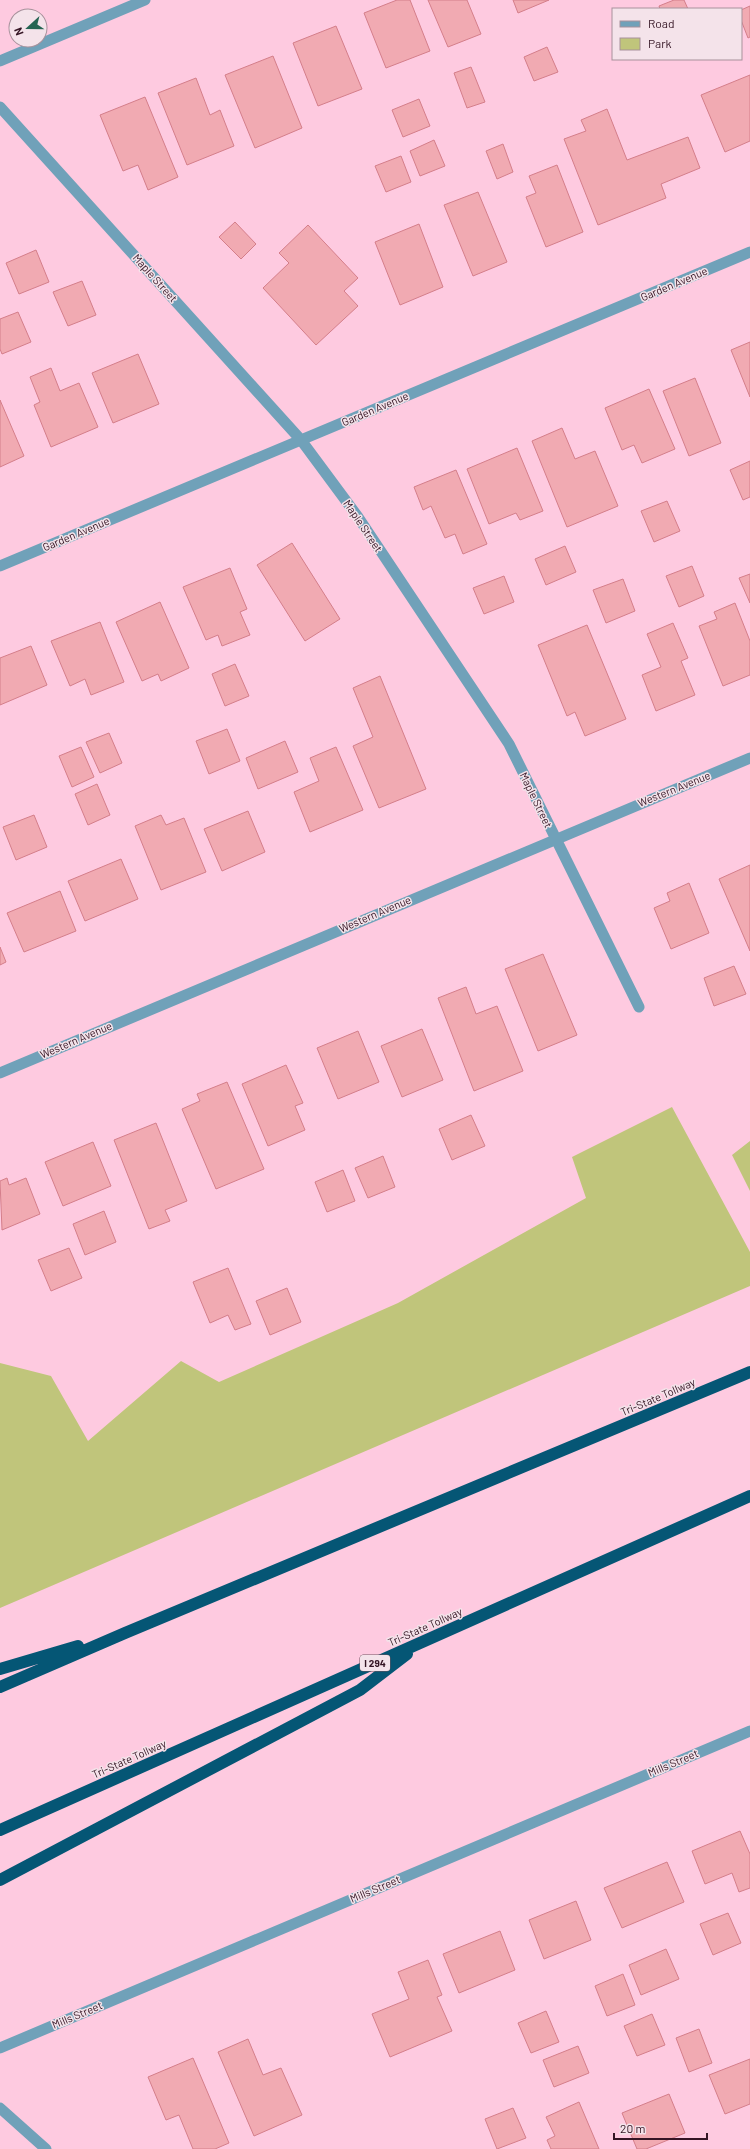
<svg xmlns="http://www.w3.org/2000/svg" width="750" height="2149" viewBox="0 0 750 2149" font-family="Barlow,sans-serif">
	<rect width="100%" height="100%" fill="#fecae0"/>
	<path fill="#c0c57b" d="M672,1107L750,1252V1286L0,1608V1363L51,1376L88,1441L181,1361L219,1382L398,1303L586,1198L572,1157Z
		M750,1141V1191L732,1155Z"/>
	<path fill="#f1aab2" stroke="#d47e8a" d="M397,0H410L430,51L386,68L364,13Z
		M428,0H467L481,34L448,47Z
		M513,0H549L518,13Z
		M674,0H684L688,9H660L659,6Z
		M750,6V37L748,38L741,20V10Z
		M336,26L362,89L318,106L293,43Z
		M547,47L558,72L534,81L524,57Z
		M273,56L302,128L255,148L225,75Z
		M471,67L485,102L467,108L454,73Z
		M750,75V141L725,152L701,95Z
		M196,78L210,115L220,110L234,146L187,165L158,93Z
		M145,97L178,177L148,190L138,165L123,171L100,115Z
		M419,99L430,126L403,137L392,110Z
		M607,109L627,160L688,137L700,168L661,184L666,198L598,225L564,139L586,131L581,120Z
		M434,140L445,166L420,176L410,151Z
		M503,144L513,172L497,179L486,151Z
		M401,156L411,182L386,192L375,166Z
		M557,165L583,232L546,247L526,197L536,193L529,176Z
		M478,192L507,262L473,276L444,205Z
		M235,222L256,244L241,259L219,237Z
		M419,224L443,287L400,305L375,242Z
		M308,225L358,278L344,291L358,306L316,345L263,288L289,263L279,253Z
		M36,250L49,282L19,294L6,263Z
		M82,281L96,315L68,326L53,292Z
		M18,312L31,342L2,354L0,349V319Z
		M750,342V397L731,350Z
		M138,354L159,404L113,423L92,373Z
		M51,368L60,391L79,383L98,427L51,447L34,405L40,402L30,377Z
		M695,378L721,443L689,456L663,391Z
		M649,389L675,449L642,463L634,445L622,450L605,408Z
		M0,400L24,456L0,467Z
		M562,428L575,459L595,451L618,506L567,527L532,441Z
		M517,448L543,511L520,520L516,513L489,524L467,469Z
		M750,461V497L743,500L730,470Z
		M456,470L487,544L463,554L455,534L445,538L431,506L423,510L414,487Z
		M667,501L680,531L654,542L641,511Z
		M292,543L340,619L305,641L257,565Z
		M565,546L576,572L546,585L535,559Z
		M692,566L704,596L679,607L666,576Z
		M230,568L247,609L240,612L250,635L222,646L218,635L206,640L183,587Z
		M750,574V603L739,578Z
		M504,576L514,602L484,614L473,588Z
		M623,579L635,611L606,623L593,590Z
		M160,602L189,668L161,681L158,674L142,681L116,622Z
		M735,603L750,641V675L723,686L699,626L717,619L714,612Z
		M100,622L124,682L91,695L85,679L70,686L51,641Z
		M673,623L688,658L681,661L695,695L656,711L642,675L661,667L647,634Z
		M587,625L626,719L585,736L575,712L567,716L538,645Z
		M31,646L47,685L0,705V658Z
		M235,664L249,696L225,706L212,674Z
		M380,676L426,789L379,808L353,746L373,737L353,688Z
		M227,729L240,761L209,774L196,741Z
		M109,733L122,763L100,773L86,742Z
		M285,741L298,772L258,789L246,758Z
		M81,747L94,777L72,787L59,756Z
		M336,747L363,810L310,832L294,792L319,781L310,758Z
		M97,784L110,815L88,825L75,794Z
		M248,811L265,852L222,871L204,829Z
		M34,815L47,847L16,860L3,827Z
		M161,815L166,825L184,818L206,872L161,890L135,826Z
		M121,859L138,899L85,921L68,881Z
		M750,865V951L719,879Z
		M689,883L709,933L671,949L654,908L670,901L667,893Z
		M60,891L76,931L24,952L7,913Z
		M0,947L6,962L0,965Z
		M543,954L577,1035L538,1051L505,969Z
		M734,966L746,994L714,1006L704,978Z
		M466,987L476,1014L497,1006L523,1071L474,1091L438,998Z
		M422,1029L443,1080L402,1097L381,1046Z
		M358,1031L379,1082L338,1099L317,1048Z
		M286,1065L303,1103L295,1106L305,1130L268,1146L242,1084Z
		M227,1082L264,1169L216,1189L182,1109L200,1101L197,1094Z
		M471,1115L485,1146L452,1160L439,1129Z
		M156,1123L187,1201L165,1210L170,1221L149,1229L114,1140Z
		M93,1142L111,1186L63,1206L45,1162Z
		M383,1156L395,1187L368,1198L355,1168Z
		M343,1170L355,1201L327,1212L315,1182Z
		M7,1178L9,1185L26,1178L40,1214L2,1230L0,1181Z
		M104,1211L116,1242L85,1255L73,1224Z
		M69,1248L82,1278L51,1291L38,1260Z
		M228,1268L251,1324L235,1330L228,1315L210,1323L193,1282Z
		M287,1288L301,1322L270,1335L256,1301Z
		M740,1831L750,1854V1888L739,1892L732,1873L705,1884L692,1851Z
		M667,1862L684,1902L622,1928L604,1888Z
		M576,1901L591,1940L544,1959L529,1920Z
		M728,1913L741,1943L713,1955L700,1924Z
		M500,1931L515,1970L459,1993L443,1954Z
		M666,1949L679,1979L641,1995L629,1965Z
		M428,1960L442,1995L437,1997L452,2031L390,2057L372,2014L409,1999L398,1972Z
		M623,1974L635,2005L607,2016L595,1986Z
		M546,2011L559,2042L531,2053L518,2023Z
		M652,2014L665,2045L637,2056L624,2026Z
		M699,2029L712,2063L689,2072L676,2038Z
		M248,2039L263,2075L281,2068L302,2115L254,2136L218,2052Z
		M578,2046L589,2073L554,2087L543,2060Z
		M193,2058L229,2143L215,2149H193L179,2115L166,2120L148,2077Z
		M750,2059V2104L725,2114L709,2075Z
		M669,2094L685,2133L646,2149H637L622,2113Z
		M579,2102L599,2149H551L547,2140L555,2136L546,2117Z
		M513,2108L526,2138L497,2149L485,2119Z"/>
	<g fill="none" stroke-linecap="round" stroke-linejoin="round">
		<path stroke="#70a1b9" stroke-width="11" d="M0,61L145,0
			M0,107L301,440L358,517L509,744L639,1007
			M0,566L750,252
			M0,1073L750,758
			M0,2048L750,1731
			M0,2108L46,2149"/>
		<path stroke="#055675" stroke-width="12" d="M0,1669L78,1646
			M0,1687L125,1633L750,1372
			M0,1830L750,1496
			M0,1880L360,1690L407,1654"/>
	</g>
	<g text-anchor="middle" stroke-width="3" stroke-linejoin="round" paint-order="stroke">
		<rect fill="#f4e3ea" stroke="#6e535f" stroke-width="1" x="360" y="1655" width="30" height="16" rx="3"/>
		<g font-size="10" font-weight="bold" fill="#341524">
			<text x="375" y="1667">I 294</text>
		</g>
		<g font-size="11" fill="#341524" stroke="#f4e3ea">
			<text transform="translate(155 278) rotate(48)" y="4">Maple Street</text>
			<text transform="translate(674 284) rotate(-23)" y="4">Garden Avenue</text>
			<text transform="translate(375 409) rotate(-23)" y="4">Garden Avenue</text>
			<text transform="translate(363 526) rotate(56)" y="4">Maple Street</text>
			<text transform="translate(76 534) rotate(-23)" y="4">Garden Avenue</text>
			<text transform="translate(674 789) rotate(-22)" y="4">Western Avenue</text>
			<text transform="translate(536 800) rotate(64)" y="4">Maple Street</text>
			<text transform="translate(375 914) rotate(-23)" y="4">Western Avenue</text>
			<text transform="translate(76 1040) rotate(-23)" y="4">Western Avenue</text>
			<text transform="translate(658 1397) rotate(-23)" y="4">Tri-State Tollway</text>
			<text transform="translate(425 1627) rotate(-24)" y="4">Tri-State Tollway</text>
			<text transform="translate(129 1759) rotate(-24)" y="4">Tri-State Tollway</text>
			<text transform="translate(673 1763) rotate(-23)" y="4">Mills Street</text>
			<text transform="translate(375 1889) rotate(-23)" y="4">Mills Street</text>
			<text transform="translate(77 2015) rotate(-23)" y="4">Mills Street</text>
		</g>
	</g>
	<rect x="612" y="8" width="130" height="52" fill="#f4e3ea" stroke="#a7919b"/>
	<rect x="620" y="21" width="20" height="6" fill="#70a1b9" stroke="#a7919b"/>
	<text x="648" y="28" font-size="12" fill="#341524">Road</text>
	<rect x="620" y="38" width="20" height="12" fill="#c0c57b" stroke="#a7919b"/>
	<text x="648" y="48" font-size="12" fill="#341524">Park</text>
	<g transform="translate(28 28) rotate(249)"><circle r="19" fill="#f4e3ea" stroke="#a7919b"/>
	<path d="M0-3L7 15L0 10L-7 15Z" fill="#256553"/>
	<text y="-6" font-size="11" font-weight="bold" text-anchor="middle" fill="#341524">N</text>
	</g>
	<path d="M614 2133v6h93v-6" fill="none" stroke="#341524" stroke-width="2"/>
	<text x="620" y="2133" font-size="12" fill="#341524" stroke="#f4e3ea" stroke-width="3" paint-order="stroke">20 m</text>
</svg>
